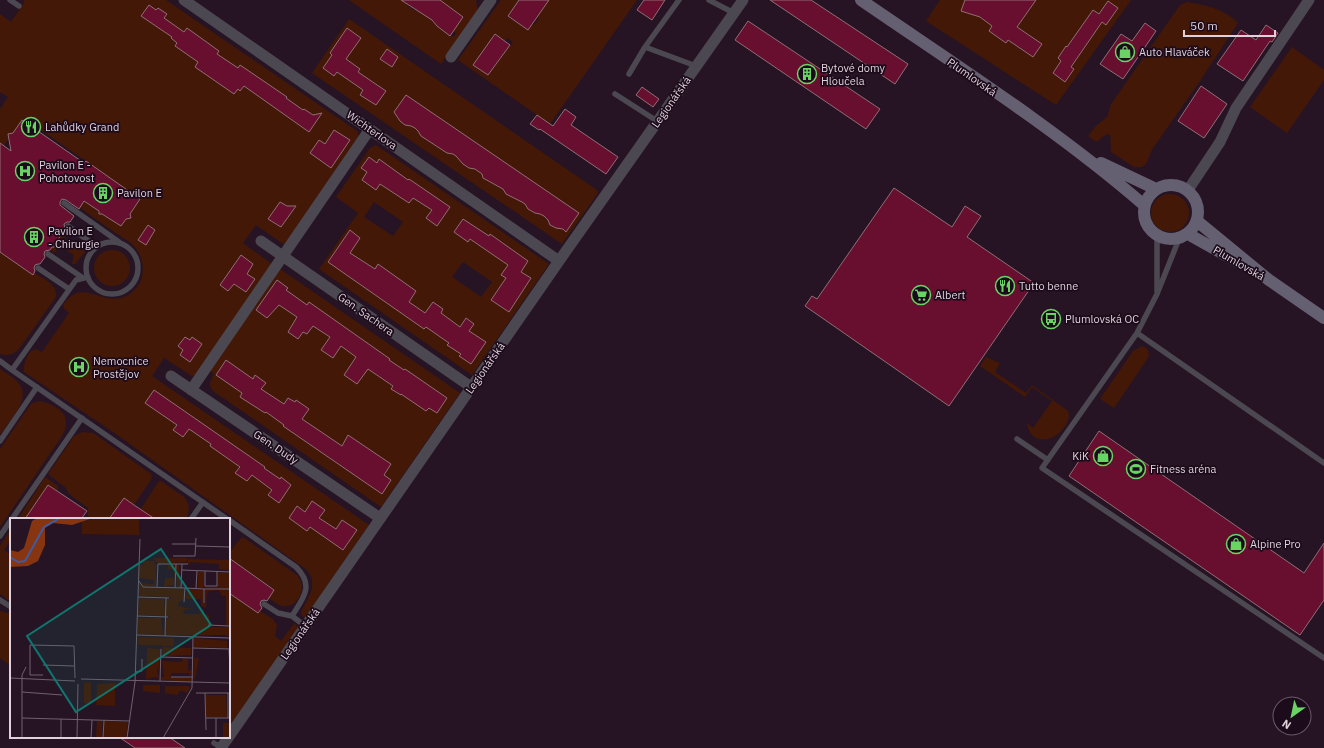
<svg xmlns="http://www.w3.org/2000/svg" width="1324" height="748" viewBox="0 0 1324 748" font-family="'IBM Plex Sans',sans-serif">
	<rect width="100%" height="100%" fill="#261424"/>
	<path fill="#441807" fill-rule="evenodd" d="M24,0H166L357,131L359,136L286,243L283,244L256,225L243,243L272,264L195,375L192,376L164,358L152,376L369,525L305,618L301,615V612C308,597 319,585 307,570L113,432L24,372C23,364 27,351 36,349L42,352L69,313L64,308L63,305C82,278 97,303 121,298C130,296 138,288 141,280C145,268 142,255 134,246C128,240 120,236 114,232C99,221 84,211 69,200L65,188L99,211V214H102L121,226L126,219L131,218L130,214L140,199L24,118L13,133L8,134L9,138L4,146L0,143V109L8,97L0,92V14L11,22L24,3Z
		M349,0H405L408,4L407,6L433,19L432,21L435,23V24L453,37L456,33L453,31L463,17L438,0H476L478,11L441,64Z
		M501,0H519L508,16L528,30L532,24L534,25L539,18L537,16L544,0H637L550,124L458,60ZM495,34L505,41L507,38L513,42L488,75L473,65Z
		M940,0H1131L1056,105L926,21Z
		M1187,2C1205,5 1225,9 1238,23L1200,81L1153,148C1149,154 1149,163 1142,167H1134L1111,152C1109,142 1116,124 1097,142L1088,136L1095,127L1108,116L1110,106L1114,100L1180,5Z
		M349,19L597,190L598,193L562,244L312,73Z
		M1292,47L1324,70V80L1287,133L1250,107Z
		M376,145L549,264L472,375L319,269L358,213L336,197L370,148ZM374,202L403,222L393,236L364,217ZM463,262L492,282L481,297L452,277Z
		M1151 213a19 19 0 1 1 38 0a19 19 0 1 1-38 0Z
		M64,230L69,234L62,240L78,250L85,245V252L75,264H72L74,255L58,245L55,253L50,250L52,247H55V244Z
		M94 268a18 18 0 1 1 36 0a18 18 0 1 1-36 0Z
		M0,252L33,275L35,273C43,279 58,284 56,297L19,349C13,355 8,356 0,354Z
		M280,269L460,393L381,507L213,391C208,385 210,381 214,374L210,371Z
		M1142,346C1148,348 1150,352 1148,358L1114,408L1100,399L1133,351Z
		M986,357L1000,363L995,372L1026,393L1032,385L1068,411C1074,424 1048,450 1032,435C1029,432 1028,427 1027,423L1033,428L1052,401L1032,387L1025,397L980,366Z
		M0,369C6,373 15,378 20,385C30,401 9,421 0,435Z
		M39,401C50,403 67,410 66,424C66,429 63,434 60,439L0,527V449L31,404Z
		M83,432L93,433L151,474L152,478L134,505L124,498L109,519H92L88,516V508L69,494L66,488L48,474L74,436Z
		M45,477L58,486V492L48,485L25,519H18Z
		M161,481L184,497C190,504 190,511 186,519H151L152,517L141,509L158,482Z
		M11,529V539L4,550L11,555V602L0,594V546Z
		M243,537L298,576C300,580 302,583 302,588C301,598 293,608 283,606C277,605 273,601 269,598L274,589L229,558C230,551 237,541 243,537Z
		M229,593L258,613L260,611L273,619L277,625L275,636L281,641L293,625L295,624L299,627L229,728Z
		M0,611L11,614V666L0,658Z"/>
	<path fill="#680e2e" stroke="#8e6f75" d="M401,0H440L463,17L450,36L437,26L432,20Z
		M519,0H549L528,30L508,16Z
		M644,0H665L652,20L637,10Z
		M770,0H811L908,64L895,84Z
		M965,0H1036L1017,27L1042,44L1033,57L1008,40L1006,43L989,31L992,26L980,17L961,11Z
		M1108,1L1118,8L1106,25L1102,22L1071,67L1074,69L1065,82L1053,73L1061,61L1058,58L1066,46L1067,47L1093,10L1099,14Z
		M149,5L156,10L158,8L167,14L164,18L184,32L187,28L219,51L217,54L238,68L240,65L287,97L286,98L303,110L304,109L313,115L322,113L309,132L244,86L240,91L238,89L234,94L195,67L198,62L175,46L177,43L171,38L172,37L141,16Z
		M748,21L880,109L866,129L735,40Z
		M1145,23L1156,31L1123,79L1100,64L1121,34L1132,41Z
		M1266,25L1278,33L1272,42L1270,41L1243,81L1217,64L1241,30L1256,40Z
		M347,28L361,38L346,59L360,69L358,72L386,91L376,105L360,95L363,90L337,72L334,76L323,68L332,55L330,53Z
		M495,34L510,45L488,75L473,65Z
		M387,49L398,57L392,67L380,59Z
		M1201,86L1227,104L1204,138L1178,121Z
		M642,87L659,99L653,107L636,95Z
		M406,95L579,213L566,232L563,229L556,228L550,225L548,220L544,216L540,214L535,213L528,209L525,204L522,202L506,194L503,189L483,178L482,174L475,169L469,168L463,164L456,156L453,154L447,153L421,136L418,131L415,128L411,126L405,125L400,121L394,112Z
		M565,109L576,117L571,125L618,157L606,174L540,129L539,130L530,124L537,115L553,126Z
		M22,120L84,163L86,161L140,199L130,214L131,218L126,219L121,226L102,214H99V211L84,201L79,209L66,200L62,199L60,202V205L74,216L70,222H67L64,224L65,229L55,244V247H52L50,250L45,251L44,254L45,257L40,264H38L35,265L34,268L35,271L33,275L0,252V143L11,151L8,134L13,133Z
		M334,130L350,140L331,168L310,153L319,140L325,144Z
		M369,157L377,163L379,159L408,180L409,179L450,207L437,226L426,218L432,210L413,198L409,203L380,184L376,190L362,180L367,172L361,168Z
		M894,188L952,227L965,206L981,216L967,237L1034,283L949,406L805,306L812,296L817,299Z
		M280,202L287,206H296L281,227L268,219Z
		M463,219L489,236L490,234L528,261L521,272L531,278L509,312L491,300L506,278L501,275L508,265L470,239L468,242L454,232Z
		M148,225L155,230L146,245L138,240Z
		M350,230L360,238L350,253L375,269L378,264L416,291L409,302L425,313L433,302L443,309L441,313L460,327L466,318L474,324L469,331L486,342L471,364L459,356L461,354L447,345L449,343L426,327L424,329L328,262Z
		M241,255L253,264L247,274L255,279L246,292L234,284L228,291L220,285Z
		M277,280L288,288L286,290L307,305L309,302L390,359L389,360L404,370L405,369L447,398L437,413L429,408L426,411L401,394V395L391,389L393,386L368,369L357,384L344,375L356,357L341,346L333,358L321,350L330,337L313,326L307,334L303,332L298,339L288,332L297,317L279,305L267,318L256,310Z
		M185,337L190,340L192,337L202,344L190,362L180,355L183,350L178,346Z
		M226,360L253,379L255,375L266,383L261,389L284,404L288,398L295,402L296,400L309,409L302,419L342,446L348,435L391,464L384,475L391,480L382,494L283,426L284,425L266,412L265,413L240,397L242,393L216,375Z
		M154,390L265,467L264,468L280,479L281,477L291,485L279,503L268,495L272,490L252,475L247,481L235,473L240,467L210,446L211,444L189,429L183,437L173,430L177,425L145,403Z
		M1099,431L1304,573L1324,543V600L1300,635L1069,476Z
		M48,485L87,511L81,519H25Z
		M124,498L134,505L155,519H109Z
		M312,501L325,510L319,518L336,529L342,520L357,530L343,550L310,527L307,531L289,518L297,506L305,512Z
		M229,558L274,590L267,601L264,600L261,601L260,604L262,608L258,613L229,593Z
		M119,737H169L185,748H135Z"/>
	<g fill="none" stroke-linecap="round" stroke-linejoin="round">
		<path stroke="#4b4852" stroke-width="5.5" d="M10,0L19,6
			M709,0L734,13
			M645,47L696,66
			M629,74L645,47L679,0
			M615,94L657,121
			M64,203L119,242
			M68,226L97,247
			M1179,239L1157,294L1137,333L1042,468L1324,658
			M86 268a26 26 0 1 1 52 0a26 26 0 1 1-52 0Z
			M48,254L83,278
			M38,268L69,289
			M88,277L76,280L12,370L227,519
			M1157,291V236
			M1137,333L1324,463
			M0,361L12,370
			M1017,439L1048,460
			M0,441L37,387
			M12,519L82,418
			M191,519L203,502
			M229,520L296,567C315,586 303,598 292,616L305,626
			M0,536L11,520
			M0,600L11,607
			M264,604L278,613L292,616
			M214,743L222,748"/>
		<path stroke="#4b4852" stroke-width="11" d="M184,0L559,261
			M451,57L491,0
			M1188,190L1220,142L1236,108L1309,0
			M261,241L471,387
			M171,376L380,518
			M191,390L370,129
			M221,748L559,261L743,0"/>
		<path stroke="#656071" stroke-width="12" d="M861,0C957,66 1056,129 1144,205
			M1101,163L1156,189
			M1144 212a27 27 0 1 1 54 0a27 27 0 1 1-54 0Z
			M1197,221L1269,280L1324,318
			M1188,234L1238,262"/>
	</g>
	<defs>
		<symbol id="shop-ring" viewBox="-11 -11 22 22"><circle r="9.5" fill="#1c0b1a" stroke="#69d464" stroke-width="1.5"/><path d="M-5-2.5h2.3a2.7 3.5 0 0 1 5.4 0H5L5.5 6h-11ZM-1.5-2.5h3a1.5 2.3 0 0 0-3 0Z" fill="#69d464"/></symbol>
		<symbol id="building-ring" viewBox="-11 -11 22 22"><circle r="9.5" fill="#1c0b1a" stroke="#69d464" stroke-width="1.5"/><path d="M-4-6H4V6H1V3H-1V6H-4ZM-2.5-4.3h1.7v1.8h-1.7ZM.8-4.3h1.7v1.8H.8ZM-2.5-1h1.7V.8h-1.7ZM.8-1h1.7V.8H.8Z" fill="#69d464"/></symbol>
		<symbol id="restaurant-ring" viewBox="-11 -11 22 22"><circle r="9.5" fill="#1c0b1a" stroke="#69d464" stroke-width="1.5"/><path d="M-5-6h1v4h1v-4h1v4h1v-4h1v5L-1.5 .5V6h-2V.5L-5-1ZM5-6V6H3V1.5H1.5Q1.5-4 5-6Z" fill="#69d464"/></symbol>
		<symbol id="hospital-ring" viewBox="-11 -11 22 22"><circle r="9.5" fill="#1c0b1a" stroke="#69d464" stroke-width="1.5"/><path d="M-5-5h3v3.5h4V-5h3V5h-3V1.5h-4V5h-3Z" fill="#69d464"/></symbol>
		<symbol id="supermarket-ring" viewBox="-11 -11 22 22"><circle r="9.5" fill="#1c0b1a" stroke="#69d464" stroke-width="1.5"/><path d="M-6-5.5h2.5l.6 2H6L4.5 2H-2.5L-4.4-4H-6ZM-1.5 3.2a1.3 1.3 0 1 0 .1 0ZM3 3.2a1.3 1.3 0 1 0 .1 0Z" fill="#69d464"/></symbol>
		<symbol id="bus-ring" viewBox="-11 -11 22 22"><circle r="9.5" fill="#1c0b1a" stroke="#69d464" stroke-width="1.5"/><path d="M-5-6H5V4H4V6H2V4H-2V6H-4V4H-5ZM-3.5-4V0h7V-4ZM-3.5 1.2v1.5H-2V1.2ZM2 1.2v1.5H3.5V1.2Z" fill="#69d464"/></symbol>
		<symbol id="stadium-ring" viewBox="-11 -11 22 22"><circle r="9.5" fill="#1c0b1a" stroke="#69d464" stroke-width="1.5"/><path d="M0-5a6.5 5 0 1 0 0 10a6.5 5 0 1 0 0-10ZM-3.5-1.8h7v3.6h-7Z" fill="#69d464"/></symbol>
	</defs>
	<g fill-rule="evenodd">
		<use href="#shop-ring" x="1114" y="41" width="22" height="22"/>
		<use href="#building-ring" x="796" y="63" width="22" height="22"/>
		<use href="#restaurant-ring" x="20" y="116" width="22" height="22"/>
		<use href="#hospital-ring" x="14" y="160" width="22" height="22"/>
		<use href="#building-ring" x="92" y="182" width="22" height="22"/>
		<use href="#building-ring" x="23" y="226" width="22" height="22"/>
		<use href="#restaurant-ring" x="994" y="275" width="22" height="22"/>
		<use href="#supermarket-ring" x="910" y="284" width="22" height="22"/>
		<use href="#bus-ring" x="1040" y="308" width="22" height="22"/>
		<use href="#hospital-ring" x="68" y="356" width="22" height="22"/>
		<use href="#shop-ring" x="1092" y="445" width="22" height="22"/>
		<use href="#stadium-ring" x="1125" y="458" width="22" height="22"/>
		<use href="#shop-ring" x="1225" y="533" width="22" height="22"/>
	</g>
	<g text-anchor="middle" stroke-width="3.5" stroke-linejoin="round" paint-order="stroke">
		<g font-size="11" fill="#dfd2dd" stroke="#1c0b1a" text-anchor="start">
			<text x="1139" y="56">Auto Hlaváček</text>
			<text x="821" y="72">Bytové domy<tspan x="821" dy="13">Hloučela</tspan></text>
			<text x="45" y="131">Lahůdky Grand</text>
			<text x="39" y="169">Pavilon E -<tspan x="39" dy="13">Pohotovost</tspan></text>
			<text x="117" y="197">Pavilon E</text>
			<text x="48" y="235">Pavilon E<tspan x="48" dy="13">- Chirurgie</tspan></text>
			<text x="1019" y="290">Tutto benne</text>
			<text x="935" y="299">Albert</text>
			<text x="1065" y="323">Plumlovská OC</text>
			<text x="93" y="365">Nemocnice<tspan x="93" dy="13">Prostějov</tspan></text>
			<text x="1089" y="460" text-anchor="end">KiK</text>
			<text x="1150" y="473">Fitness aréna</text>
			<text x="1250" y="548">Alpine Pro</text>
		</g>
		<g font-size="11" fill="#dfd2dd" stroke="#1c0b1a">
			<text transform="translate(972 77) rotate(35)" y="4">Plumlovská</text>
			<text transform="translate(671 102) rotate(-55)" y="4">Legionářská</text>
			<text transform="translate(372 130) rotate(35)" y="4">Wichterlova</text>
			<text transform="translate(1239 263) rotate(30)" y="4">Plumlovská</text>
			<text transform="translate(366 314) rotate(35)" y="4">Gen. Sachera</text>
			<text transform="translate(485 368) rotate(-55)" y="4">Legionářská</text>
			<text transform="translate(276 447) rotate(34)" y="4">Gen. Dudy</text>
			<text transform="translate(300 634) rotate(-55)" y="4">Legionářská</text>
		</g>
	</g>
	<g transform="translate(10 518)">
		<rect width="220" height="220" fill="#261424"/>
		<path d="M86,0H129V17L72,16V4ZM143,40H177V44L148,46ZM178,41L220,42V52L209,51V46L181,44L178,47ZM133,43H144L146,47V68H133L131,65L143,66L144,62L130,60L129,63L130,46L133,48ZM164,46L165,48L164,67L154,69L155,60H164V51H159L157,55L158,47ZM169,46L170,69H167L166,48ZM188,54H194V69H207L208,55H220V71L188,70ZM129,64L132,69L174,71V81L169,84L168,88L182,91L174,92L173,96H190L191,92H194V97H199V109H220V130V119L215,117H156V101L160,98H156V81H160L161,79L129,78ZM177,71L193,72V86L195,85V72H205L197,73L196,90L191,88V81H176ZM209,72H220V107H216V78H212ZM129,80L154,81L155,98L128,97ZM128,100H151L153,117L128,116ZM128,119L164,120V128L128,127ZM184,120L217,123V130L184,129ZM152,129L181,130V137L153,138ZM137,130L150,131L149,152L147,148V152L149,161L146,159L136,161ZM173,140L178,141V152L182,153L180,158L179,155H162L160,159L182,160L181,164L151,162V159H154L152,143L172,144ZM184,140H189L185,161H183ZM78,164L81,165V184L74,186V165ZM105,165V188L86,187L87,166ZM133,167H150V175L133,173ZM155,168H179L180,170L177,175L171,172L167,177L155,175ZM196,177H216L217,199H196ZM87,203H92V220H86ZM94,203L118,204L116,220H94ZM213,205H220V219H213Z" fill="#441807"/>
		<path d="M27,0H83L62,7L43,5L35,10V27L28,43L18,48L0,49V32L8,34L14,30L22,3Z" fill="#873411"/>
		<path fill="none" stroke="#3b5ca5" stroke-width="2" d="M0,39L8,44L15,43L34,9L50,0"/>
		<path fill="none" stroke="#70606e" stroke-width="1" d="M162,26H186M186,28L220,29M163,38H185L186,20M172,52L220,54M195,53V68H207V53M129,63L133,69L175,70L174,84M147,69L148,46H178M165,70L166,46M171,70L172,46M175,70L194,71V85M186,70L187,53M194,71H220M128,79L159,80M127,98L158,99M198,107L220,108M127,117L219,120M155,118L156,80M183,130L220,131M219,132L220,150M151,139L183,140M33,147L64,148M125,154L132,153V141M33,157H20V127L64,128L65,160M161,159H183M0,160L65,163M71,161L220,165M150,163L151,131M12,174L52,177M186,175H220M195,175L196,212M218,175V200M12,200L120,203M196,200H220M206,200V220M12,220V157L16,149M51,220V201M67,220L68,166M81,220L82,202M93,220L94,202M117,220L125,164L130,21M153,220L182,170L183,119"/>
		<path fill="#0f766e" fill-opacity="0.15" stroke="#0f766e" stroke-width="2" d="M151,31L201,107L66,194L17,118Z"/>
		<rect width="220" height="220" fill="none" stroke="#dfd2dd" stroke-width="2"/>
	</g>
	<g transform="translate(1292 716) rotate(213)"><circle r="19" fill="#1c0b1a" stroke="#6a5b68"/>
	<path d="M0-3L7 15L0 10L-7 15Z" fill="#69d464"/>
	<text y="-6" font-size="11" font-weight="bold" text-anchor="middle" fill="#dfd2dd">N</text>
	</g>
	<path d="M1184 30v6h91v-6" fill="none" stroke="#dfd2dd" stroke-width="2"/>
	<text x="1190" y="30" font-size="12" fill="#dfd2dd" stroke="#1c0b1a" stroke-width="3" paint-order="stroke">50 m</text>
</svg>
